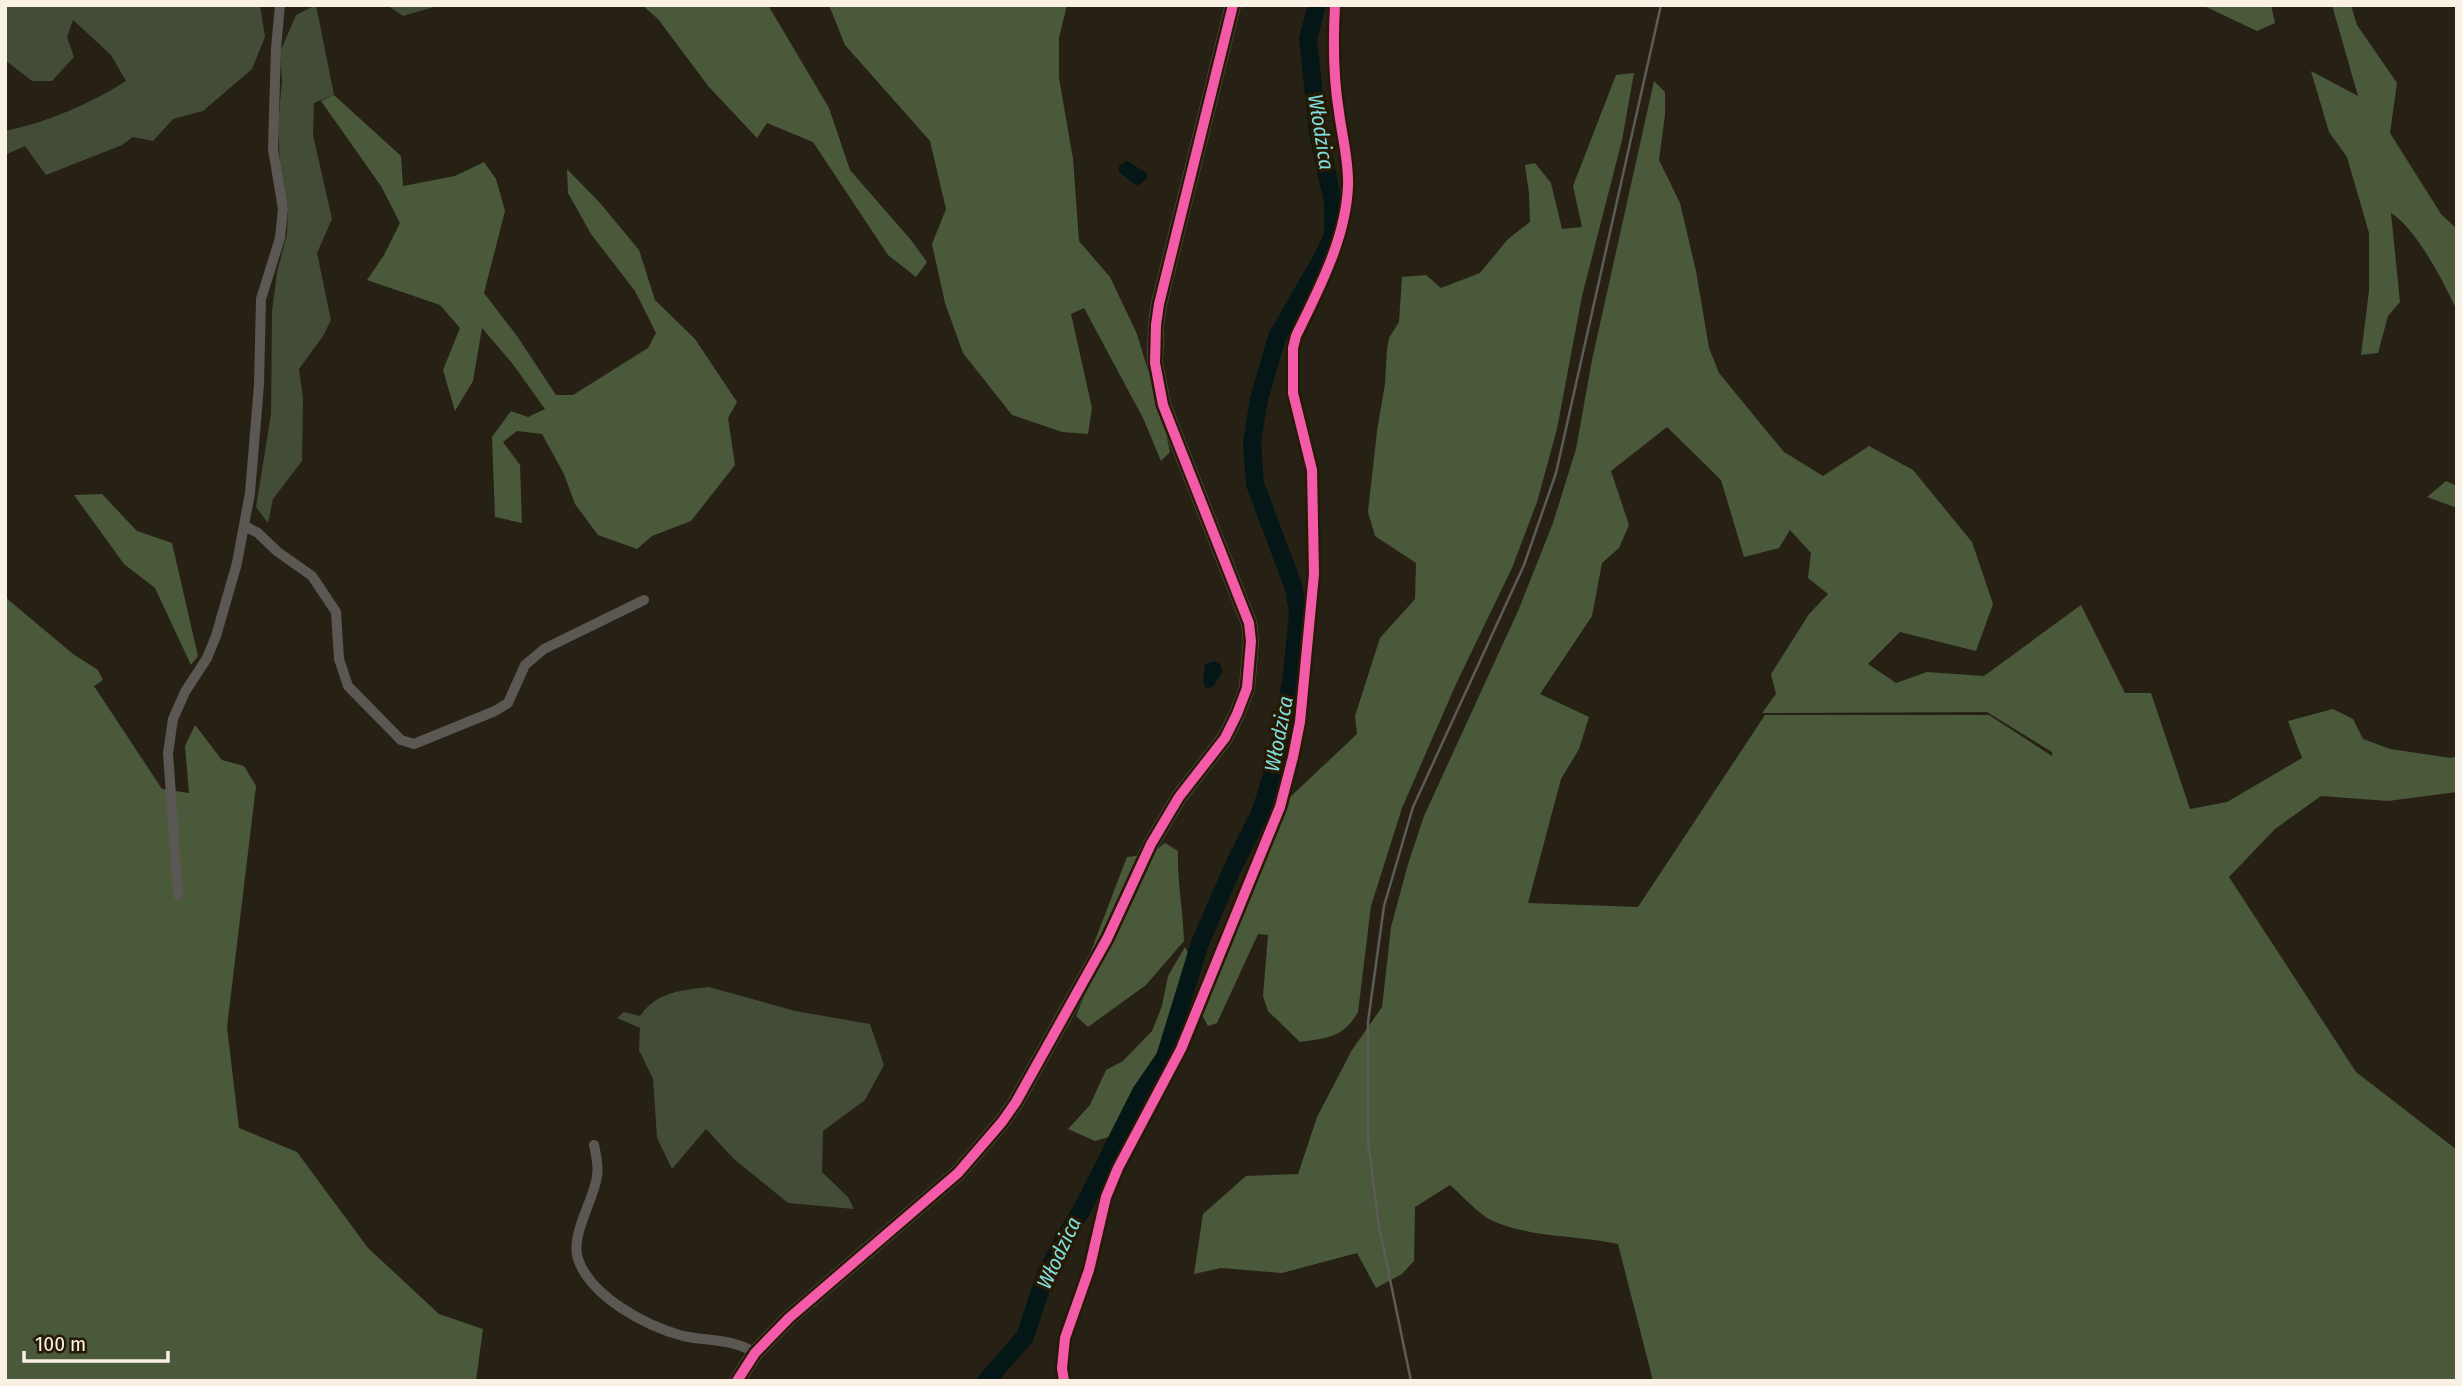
<svg xmlns="http://www.w3.org/2000/svg" width="2462" height="1386" viewBox="0 0 2462 1386" font-family="'Fira Sans Condensed',sans-serif">
	<rect width="100%" height="100%" fill="#272115"/>
	<path fill="#424c37" d="M5,5H260L265,37L252,69L203,111L173,119L153,141L133,137L122,145L46,175L25,146L5,155V131C48,122 90,104 126,81L111,55L73,20L67,37L74,57L52,81H32L5,60Z
		M316,5L334,95L314,103L313,135L332,219L317,253L331,320L323,336L299,369L303,398L302,461L273,499L268,523L256,507L271,414L272,312L277,272L287,234L288,207L281,183L278,126L282,80L280,52L296,15Z
		M387,5H441L403,16Z
		M709,987L795,1011L870,1024L884,1065L865,1100L823,1131L822,1172L848,1197L854,1209L788,1203L734,1159L706,1129L672,1169L657,1138L653,1079L639,1050L640,1028L617,1018L624,1012L640,1016C656,992 682,990 709,987Z"/>
	<path fill="#4a593a" fill-rule="evenodd" d="M642,5H768L829,108L850,170L911,240L927,262L916,277L888,255L813,142L767,123L757,138L709,87L658,19Z
		M829,5H1067L1059,38V78L1073,159L1079,241L1110,277L1137,334L1164,424L1170,452L1161,461L1143,418L1084,308L1071,314L1092,408L1088,434L1062,432L1012,415L963,353L945,303L932,244L946,209L930,141L845,45Z
		M2202,5H2271L2275,23L2257,31Z
		M2332,5H2351L2357,25L2397,83L2390,133L2441,214L2457,229V311C2445,284 2416,228 2391,213L2400,302L2388,316L2378,353L2361,355L2369,291V233L2347,157L2329,132L2311,71L2358,96Z
		M1634,73L1622,140L1582,296L1557,429L1537,502L1512,568L1456,684L1402,808L1371,906L1358,1012C1343,1038 1327,1038 1300,1042L1268,1011L1263,996L1268,935L1258,934L1217,1023L1208,1026L1202,1015L1287,800L1357,734L1355,716L1380,638L1415,599L1416,563L1375,536L1368,512L1377,431L1385,384L1387,350L1389,338L1399,322L1402,277L1426,275L1441,288L1480,273L1508,239L1530,222L1529,193L1525,165L1535,163L1551,183L1562,229L1582,227L1573,186L1616,75Z
		M1654,81L1665,92V115L1659,160L1680,203L1696,271L1709,348L1719,373L1784,452L1823,476L1869,446L1913,470L1972,542L1993,604L1976,651L1900,632L1868,664L1896,683L1927,672L1984,676L2081,605L2125,693H2151L2190,809L2227,802L2302,758L2288,721L2333,709L2353,719L2363,739L2390,749L2451,758L2457,756V792L2388,801L2321,796L2275,829L2229,877L2356,1072L2457,1150V1381H1653L1618,1244C1577,1235 1532,1238 1493,1221C1478,1214 1463,1196 1450,1185L1415,1207L1414,1261L1402,1274L1376,1288L1357,1253L1282,1273L1221,1268L1194,1274L1203,1214L1246,1176L1298,1174L1317,1117L1352,1050L1382,1007L1391,927L1408,864L1424,816L1518,611L1553,523L1576,449L1592,360ZM1667,427L1721,480L1744,557L1779,548L1790,530L1811,553L1808,578L1828,594L1809,614L1771,674L1776,694L1762,713L1987,712L2052,752V756L1989,715H1765L1638,907L1528,903L1561,779L1579,749L1589,717L1540,694L1592,616L1602,563L1619,548L1629,525L1611,471Z
		M334,95L401,156L403,186L455,176L484,162L496,179L505,211L484,293L517,336L556,395H573L648,348L656,333L635,291L591,234L568,193L567,169L600,203L639,250L655,300L695,339L737,402L728,418L735,465L691,521L652,536L637,549L598,535L575,504L564,474L542,434L517,431L503,442L520,465L522,523L495,517L492,437L511,411L528,417L545,409L512,363L482,328L473,381L455,411L443,370L460,328L440,305L367,280L384,255L400,223L381,186L321,101Z
		M2446,481L2457,486V508L2427,497Z
		M102,494L137,531L172,543L198,656L191,665L155,588L124,564L74,495Z
		M5,597L73,654L98,670L103,680L94,686L162,789L189,793L185,746L195,725L222,760L244,766L256,786L227,1027L239,1128L297,1152L368,1248L439,1314L483,1329L476,1381H5Z
		M1165,843L1178,851C1177,881 1183,910 1184,941L1146,985L1088,1027L1076,1016L1090,982L1091,951L1127,857L1151,854Z
		M1185,947L1189,955L1176,998L1161,1075L1129,1131L1095,1141L1068,1129L1090,1105L1106,1070L1123,1061L1152,1031L1162,1006L1168,976Z"/>
	<path fill="#041716" d="M1127,161L1147,173V179L1137,186L1119,172V166Z
		M1214,661L1220,664L1223,671L1213,687L1206,688L1203,682L1205,664Z"/>
	<g fill="none" stroke-linecap="round" stroke-linejoin="round">
		<path stroke="#041716" stroke-width="18" d="M986,1381L1025,1337L1045,1276L1065,1237L1081,1211L1141,1092L1165,1057L1200,943L1233,867L1261,811L1277,758L1291,682L1298,614L1294,588L1255,484L1252,442L1259,399L1277,337L1324,255L1333,235V202L1318,132L1308,39L1317,5"/>
		<path stroke="#5b5853" stroke-width="10" d="M245,526L258,533L278,552L312,576L336,612L339,659L348,686L401,740L414,744L495,711L508,703L525,665L544,649L644,600
			M178,895L168,753L173,719L185,692L207,658L216,636L237,563L250,493L259,385L261,299L280,238L283,209L273,149L276,48L280,5
			M594,1145C596,1155 599,1166 597,1176C594,1200 570,1235 578,1259C591,1297 646,1326 683,1336C706,1341 736,1339 755,1353
			M1064,1381L1062,1368L1065,1338L1089,1270L1106,1197L1118,1168L1181,1049L1280,807L1293,757L1300,722L1314,574L1312,470L1293,393V348L1296,336C1319,289 1346,238 1348,186C1349,161 1342,136 1339,112C1333,76 1333,41 1335,5"/>
		<path stroke="#5d5a53" stroke-width="16" d="M737,1381L755,1353L789,1318L958,1173L1002,1122L1016,1102L1107,939L1151,844L1179,797L1225,738L1237,714L1247,688L1251,641L1249,623L1163,405L1155,363L1156,325L1159,304L1233,5"/>
		<path stroke="#5f5c56" stroke-width="2.5" d="M1411,1381L1379,1226L1368,1142V1022L1384,906L1413,807L1524,565L1556,473L1661,5"/>
		<defs>
			<path id="cycleway" d="M737,1381L755,1353L789,1318L958,1173L1002,1122L1016,1102L1107,939L1151,844L1179,797L1225,738L1237,714L1247,688L1251,641L1249,623L1163,405L1155,363L1156,325L1159,304L1233,5
				M1064,1381L1062,1368L1065,1338L1089,1270L1106,1197L1118,1168L1181,1049L1280,807L1293,757L1300,722L1314,574L1312,470L1293,393V348L1296,336C1319,289 1346,238 1348,186C1349,161 1342,136 1339,112C1333,76 1333,41 1335,5"/>
		</defs>
		<use href="#cycleway" stroke="#261a04" stroke-width="15"/>
		<use href="#cycleway" stroke="#f35aa7" stroke-width="10"/>
	</g>
	<g text-anchor="middle" stroke-width="7" stroke-linejoin="round" paint-order="stroke">
		<g font-size="21" font-style="italic" fill="#82dee0" stroke="#261a04">
			<text transform="translate(1321 132) rotate(81)" y="7">Włodzica</text>
			<text transform="translate(1279 734) rotate(-79)" y="7">Włodzica</text>
			<text transform="translate(1059 1253) rotate(-65)" y="7">Włodzica</text>
		</g>
	</g>
	<rect width="2462" height="1386" fill="none" stroke="#f9f1e3" stroke-width="14"/>
	<path d="M24 1351v10h144v-10" fill="none" stroke="#f9f1e3" stroke-width="3.5"/>
	<text x="35" y="1351" font-size="21" fill="#f9f1e3" stroke="#261a04" stroke-width="5" paint-order="stroke">100 m</text>
</svg>
